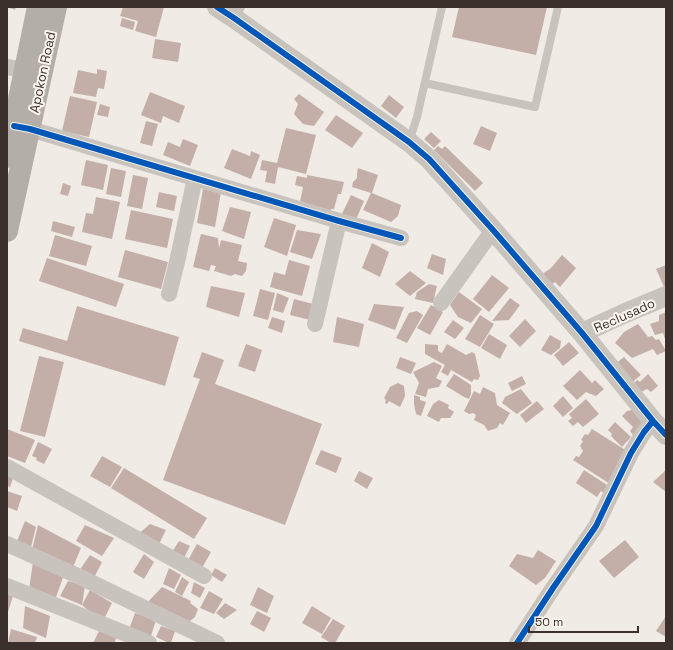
<svg xmlns="http://www.w3.org/2000/svg" width="673" height="650" viewBox="0 0 673 650" font-family="'Space Grotesk',sans-serif">
	<rect width="100%" height="100%" fill="#f0ebe5"/>
	<path fill="#c3afa7" d="M7,7H16L15,10Z
		M123,7H164L156,37L135,31L138,21L120,16Z
		M459,7H547L536,55L452,37Z
		M122,18L135,22L133,30L120,26Z
		M155,39L181,43L178,62L152,58Z
		M97,69L107,71L104,89L98,88L96,97L73,93L78,70L97,74Z
		M150,92L185,106L179,123L163,116L161,123L141,115Z
		M299,94L324,112L314,126L303,124L294,114L298,104L294,99Z
		M389,95L404,107L396,118L381,106Z
		M70,96L97,102L89,137L62,131Z
		M100,104L110,107L108,117L97,115Z
		M336,115L363,133L352,148L325,130Z
		M146,121L158,124L152,146L140,143Z
		M481,126L497,133L490,151L473,144Z
		M286,128L316,135L306,174L278,167L275,184L265,182L267,171L260,170L262,160L277,163Z
		M431,132L441,141L434,148L424,139Z
		M183,139L198,145L190,166L163,155L168,142L180,147Z
		M438,146L442,149L445,146L483,183L475,191L434,150Z
		M232,149L250,156L251,151L260,155L251,179L224,168Z
		M86,160L108,165L103,190L81,185Z
		M111,168L126,171L121,197L106,194Z
		M358,168L378,175L372,193L401,205L398,216L391,222L363,210L371,193L352,187L353,182L357,178V173Z
		M133,175L148,178L142,209L127,206Z
		M307,175L344,182L341,194H338L334,209H331L330,215L300,202L303,187L295,185L297,176L307,178Z
		M63,183L71,186L68,196L60,194Z
		M203,189L221,192L215,227L197,223Z
		M159,192L177,196L174,211L156,207Z
		M351,195L364,201L355,222L341,216Z
		M96,197L120,202L112,239L82,232L86,213L93,214Z
		M230,207L251,212L244,239L222,231Z
		M131,210L173,219L167,248L125,239Z
		M274,218L296,225L287,256L264,247Z
		M53,221L75,227L72,237L51,231Z
		M297,230L321,234L312,259L290,252Z
		M201,234L218,238L219,248L221,240L242,245L238,261L247,263L246,271L242,276L235,274L231,276L214,271L216,266L211,265L209,271L193,267Z
		M55,235L92,246L86,266L49,256Z
		M372,243L389,252L380,277L362,268Z
		M125,250L168,262L161,289L118,277Z
		M432,254L446,259L443,275L427,268Z
		M562,255L576,268L560,287L555,282L551,285L541,275L551,268Z
		M47,258L124,284L116,307L39,281Z
		M289,260L310,266L302,296L270,287L274,272L285,275Z
		M666,265V288L665,289L656,269Z
		M410,271L426,283L410,296L395,284Z
		M492,275L509,288L489,312L473,299Z
		M429,284L437,286L433,303L415,299L417,292Z
		M211,286L245,293L239,317L206,307Z
		M260,289L275,293L268,320L253,316Z
		M459,292L482,309L471,323L458,317L450,305Z
		M277,293L289,298L283,313L273,310Z
		M510,298L520,305L509,320L492,321Z
		M294,299L313,304L310,320L290,315Z
		M374,304L404,307L395,330L368,320Z
		M431,305L443,312L430,335L417,328Z
		M77,306L179,337L165,386L19,341L23,328L67,341Z
		M417,311L423,315L407,343L396,338L409,313Z
		M666,312V342L663,333L655,335L650,324L659,321V315Z
		M480,315L494,324L480,347L465,339Z
		M272,317L285,321L282,333L268,328Z
		M337,317L364,324L359,347L333,342Z
		M525,319L536,331L520,347L509,336Z
		M453,320L464,328L455,339L444,332Z
		M638,324L648,337L652,336L656,340L659,339L666,351L657,355L653,349L632,358L615,343L624,332Z
		M489,334L507,345L500,359L481,348Z
		M550,335L561,341L560,348L551,355L541,350Z
		M569,342L579,353L563,366L554,355Z
		M246,344L262,350L255,372L238,366Z
		M425,344L438,345V351L442,353L447,344L466,355L472,352L475,354L480,376L478,380L474,379L472,382L451,370L448,376L441,372L445,365L425,354Z
		M202,352L224,360L215,384L322,424L285,525L163,480L200,379L193,377Z
		M39,356L64,362L45,437L20,431Z
		M400,357L416,363L411,374L396,368Z
		M624,357L641,375L631,383L614,365Z
		M434,362L442,366L436,378L442,381L439,387L428,389L426,397L415,394L419,383L413,372Z
		M580,370L592,383L595,380L604,389L596,396L586,392L577,400L563,386Z
		M454,374L471,385V394L469,399L464,397L446,386Z
		M648,374L658,386L651,392L647,389L641,392L633,385L637,380L640,382Z
		M522,376L526,384L512,391L508,383Z
		M398,383L404,386L405,396L400,407L389,401L387,404L385,403L386,400L384,398L390,387Z
		M483,387L495,393L497,405L510,413L503,425L500,423L497,428L488,431L484,425L474,420L476,415L473,413L469,414L464,411L474,391L480,394Z
		M521,389L532,403L517,414L502,403L505,397Z
		M414,395L420,397V400L426,402L421,416L416,414L414,404Z
		M563,396L573,408L563,417L553,406Z
		M586,399L599,414L583,427L578,422L573,426L568,421L572,418L569,414Z
		M439,400L449,405L448,408L454,412L450,418H441L439,422L427,416L433,404Z
		M537,401L544,409L526,423L520,415Z
		M632,410L643,421L633,435L630,431L633,427L622,416L627,411Z
		M615,422L631,437L622,447L611,436L612,434L608,430Z
		M7,429L35,440L25,463L7,456Z
		M592,429L627,451L610,484L573,460L576,456L579,457L583,451L580,446L583,441L581,440L585,434L588,435Z
		M38,442L52,449L44,464L36,460L37,458L32,456Z
		M321,450L342,458L336,473L315,464Z
		M102,456L122,467L110,487L90,476Z
		M124,468L207,518L194,539L111,488Z
		M584,470L610,487L605,494L601,491L597,497L576,483Z
		M666,470V492L653,482Z
		M359,471L373,478L367,489L354,481Z
		M7,476L13,478L10,487L7,486Z
		M7,491L22,496L17,511L7,507Z
		M25,521L36,527L31,547L17,541Z
		M150,524L166,530L157,548L136,536Z
		M38,525L81,548L73,567L32,550Z
		M85,525L114,538L102,556L76,541Z
		M625,540L639,557L614,578L599,561Z
		M179,541L190,546L184,558L172,552Z
		M197,544L211,552L202,568L188,560Z
		M538,550L556,561L545,578L536,585L509,566L517,554L533,558Z
		M144,554L154,562L144,579L133,572Z
		M90,555L102,562L93,580L79,571Z
		M33,562L65,572L55,600L29,590Z
		M169,568L181,575L174,589L163,584Z
		M215,568L227,575L222,582L211,575Z
		M182,577L189,582L182,596L175,592Z
		M68,581L85,586L82,605L90,590L112,603L102,623L82,605L60,596Z
		M194,582L205,588L200,598L191,593Z
		M162,587L191,601L190,603L198,609L195,617L186,624L146,604Z
		M258,587L274,596L267,613L250,605Z
		M209,591L223,599L214,614L200,608Z
		M7,592L14,593L7,615Z
		M225,603L237,610L224,619L216,613Z
		M25,606L50,616L46,638L23,628Z
		M312,606L331,618L322,634L302,623Z
		M257,611L271,618L264,632L250,624Z
		M135,613L156,620L150,639L128,632Z
		M666,616V637L656,631Z
		M333,619L345,626L335,643H331L321,637Z
		M161,626L175,631L171,643H169L156,637Z
		M101,627L118,635L114,643H93Z
		M11,629L37,637L35,643H8Z"/>
	<g fill="none" stroke-linecap="round" stroke-linejoin="round">
		<path stroke="#c9c3be" stroke-width="8" d="M234,18L241,7
			M425,83L535,107L558,7
			M409,142L417,117L442,7"/>
		<path stroke="#c9c3be" stroke-width="16" d="M7,67L35,72
			M19,127L30,129L339,221L401,238
			M169,294L177,262L195,178
			M441,303L493,230
			M315,324L339,221
			M7,467L204,576
			M7,544L78,576L217,643
			M7,586L149,643
			M517,643L553,588L596,526L631,453L644,432L653,421"/>
		<path stroke="#c9c3be" stroke-width="20" d="M217,7L234,18L409,142L429,159L438,169L493,230L582,333L653,421L666,435
			M582,333L623,314L666,296"/>
		<path stroke="#b4aea8" stroke-width="22" d="M7,157L38,7
			M7,231L56,7"/>
		<defs>
			<path id="cycleway" d="M217,7L234,18L409,142L429,159L438,169L493,230L582,333L653,421L666,435
				M14,126L30,129L339,221L401,238
				M517,643L553,588L596,526L631,453L644,432L653,421"/>
		</defs>
		<use href="#cycleway" stroke="#fbf5ee" stroke-width="8"/>
		<use href="#cycleway" stroke="#0057b8" stroke-width="6"/>
	</g>
	<g text-anchor="middle" stroke-width="4" stroke-linejoin="round" paint-order="stroke">
		<g font-size="13" fill="#3b302b" stroke="#fbf5ee">
			<text transform="translate(42 72) rotate(-78)" y="5">Apokon Road</text>
			<text transform="translate(624 315) rotate(-24)" y="5">Reclusado</text>
		</g>
	</g>
	<rect width="673" height="650" fill="none" stroke="#3b302b" stroke-width="16"/>
	<path d="M529 626v6h109v-6" fill="none" stroke="#3b302b" stroke-width="2"/>
	<text x="535" y="626" font-size="12" fill="#3b302b" stroke="#fbf5ee" stroke-width="3" paint-order="stroke">50 m</text>
</svg>
